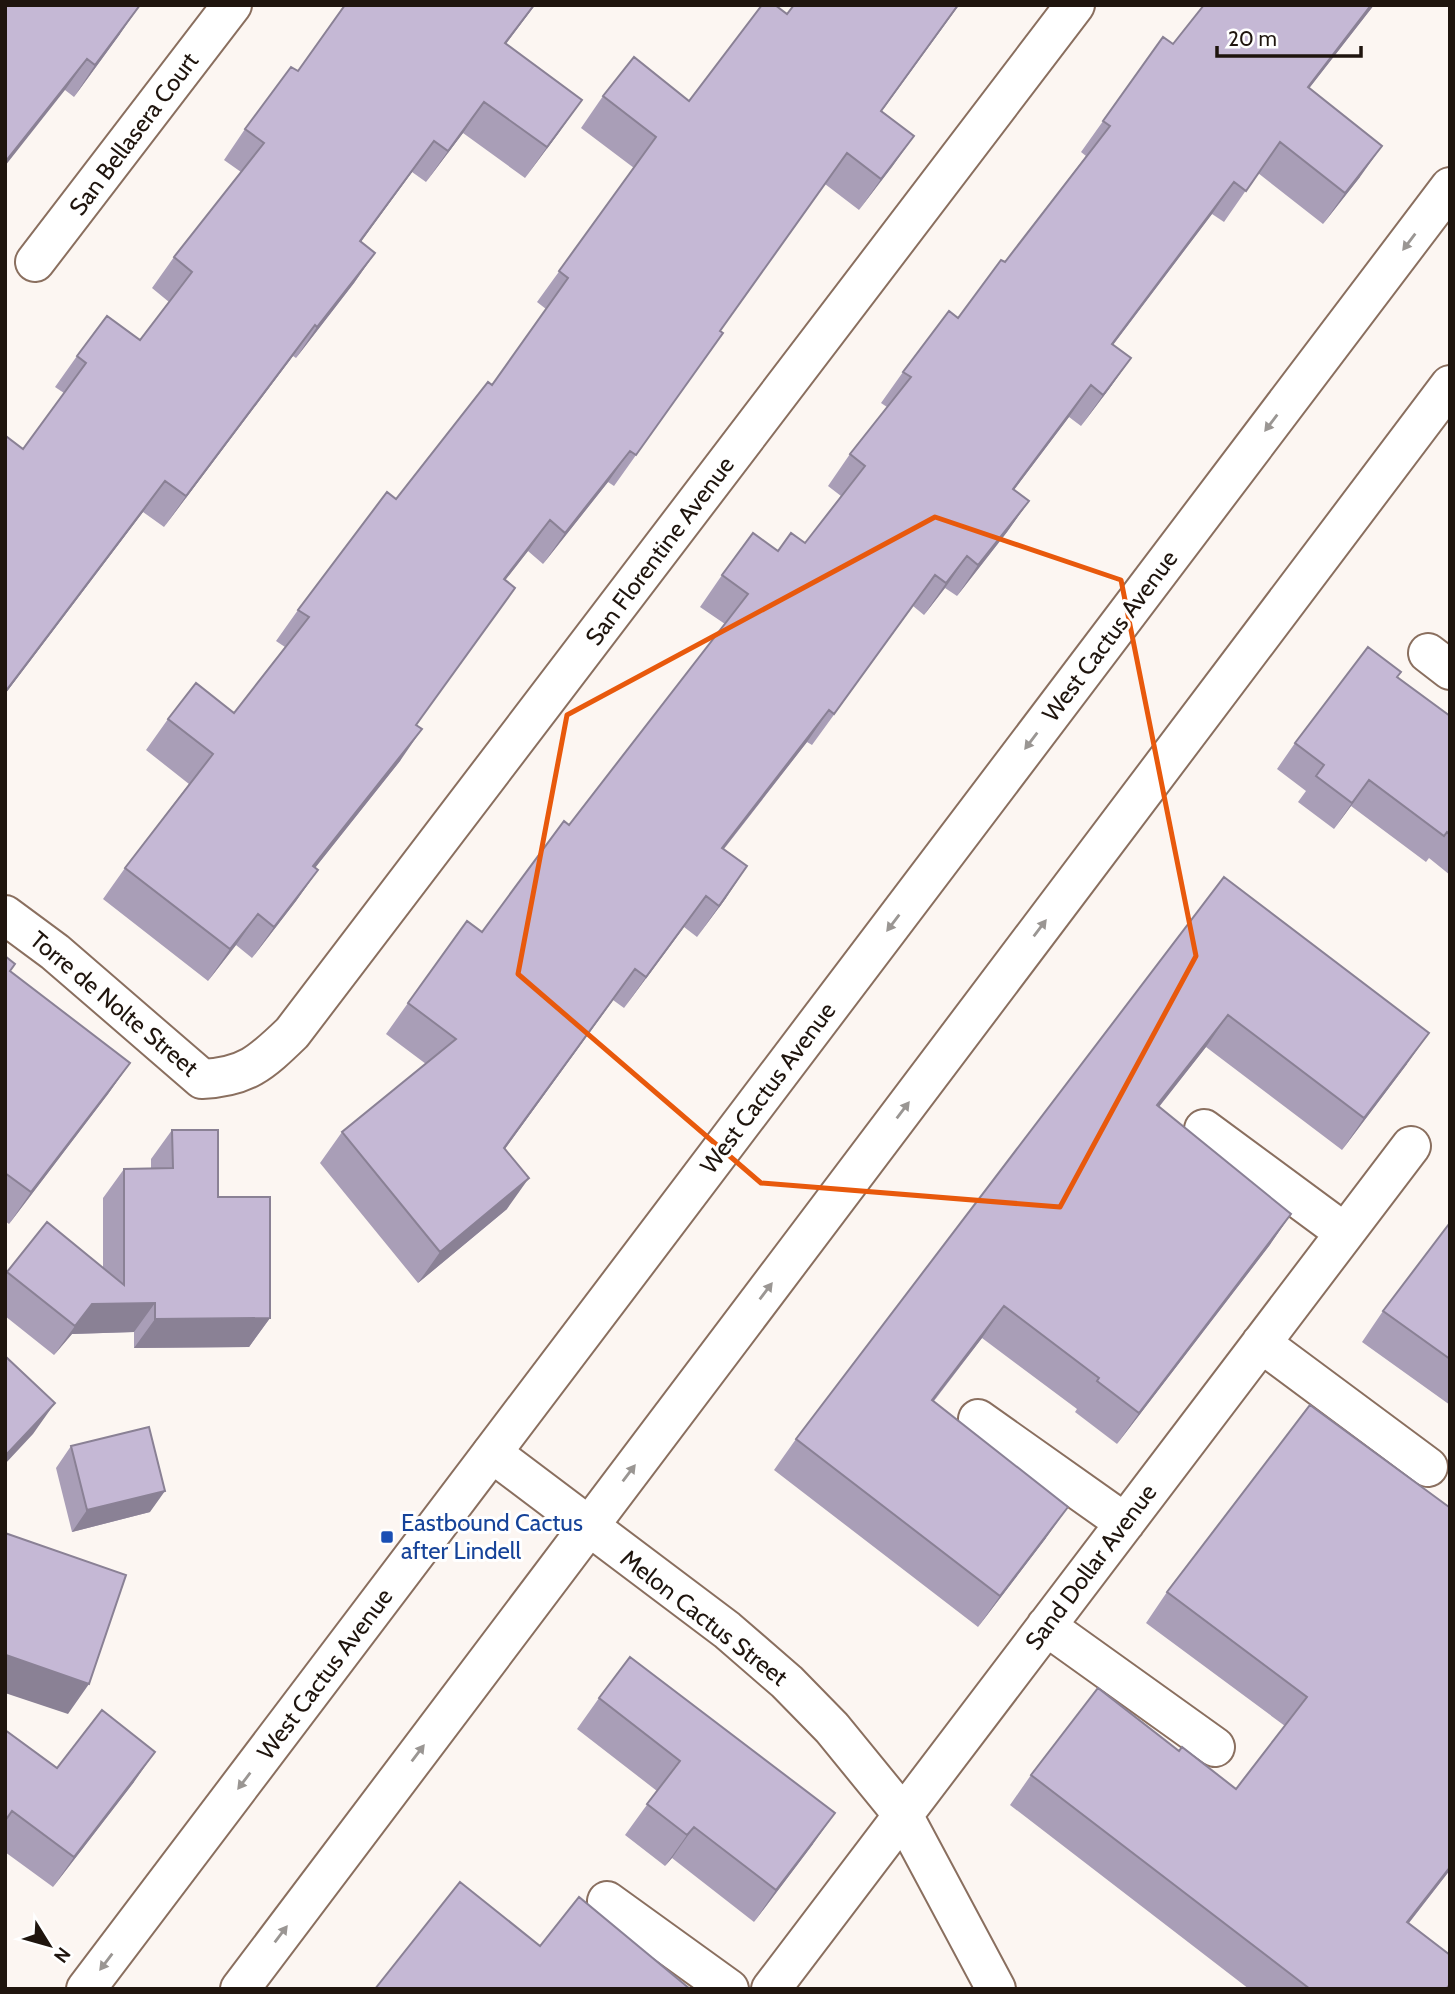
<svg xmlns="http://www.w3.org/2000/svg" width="1455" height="1994" viewBox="0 0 1455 1994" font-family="Cabin,sans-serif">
	<rect width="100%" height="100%" fill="#fcf6f2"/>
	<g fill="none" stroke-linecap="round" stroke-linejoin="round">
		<defs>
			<path id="minor" d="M35,262L232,5
				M1428,653L1450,670
				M5,915L55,952L202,1079C246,1077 261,1063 292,1033L1075,5
				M1204,1129L1345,1233
				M1261,1343L1428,1467
				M978,1419L1125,1523
				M492,1453L727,1630L787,1682L832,1728L903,1815L996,1989
				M1046,1626L1215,1747
				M607,1901L729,1989
				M771,1989L1411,1146"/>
			<path id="major" d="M86,1989L1450,187
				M240,1989L1450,385"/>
		</defs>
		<use href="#minor" stroke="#8a6f5f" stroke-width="42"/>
		<use href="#major" stroke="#8a6f5f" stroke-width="42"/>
		<use href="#minor" stroke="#fff" stroke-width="38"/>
		<use href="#major" stroke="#fff" stroke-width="38"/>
	</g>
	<path fill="#a99eb7" d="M5,5L120,34L74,97L65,90Z
		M345,5H535L506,44L560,131L525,178L463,133L426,182L412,172L361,241L375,253L354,283L296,358L293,356L164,527L143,512L5,694V438L23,449L64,393L55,387L77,356L140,340L169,302L152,288L174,257L241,172L224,160L245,129L298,71Z
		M794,5H959L882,111L914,136L859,210L825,184L720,331L723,333L614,486L608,482L543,564L528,551L505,580L417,725L400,761L315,868L318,870L296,901L252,958L236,945L208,981L103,899L125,868L189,784L146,750L168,719L234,713L285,647L276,641L298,610L396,499L492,385L546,309L537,302L634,168L581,128L603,96L689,101L787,14Z
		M1204,5H1374L1309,88L1360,177L1323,224L1258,173L1224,222L1212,214L1113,345L1131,358L1109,389L1081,426L1069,417L1014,490L1029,501L1007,532L957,596L945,588L924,615L913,606L812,745L807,742L724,849L726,898L697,937L684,927L624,1008L613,1000L505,1149L507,1209L418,1283L320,1163L342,1132L426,1064L386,1034L408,1003L482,932L569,825L725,624L700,607L722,575L778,551L805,543L841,496L828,486L850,454L887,407L881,403L903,372L958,318L1005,262L1086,156L1081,152L1163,37L1173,44Z
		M1397,677L1450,716V875L1429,858L1426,862L1351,806L1334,829L1298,802L1306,791L1277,769L1295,743Z
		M1224,877L1407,1064L1342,1150L1206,1047L1159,1107L1291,1214L1269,1246L1117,1444L1075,1412L1077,1409L982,1338L934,1401L1046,1538L978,1627L774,1470L796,1439Z
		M5,956L10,972L130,1063L108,1094L9,1224L5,1221Z
		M172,1130L218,1197L270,1318L249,1347L134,1348V1332L72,1334L54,1355L5,1316V1275L7,1272L103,1268V1198L124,1169H151V1159Z
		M1450,1225V1405L1362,1342L1383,1311Z
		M71,1446L150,1512L72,1532L56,1468Z
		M1450,1506V1870L1409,1923L1450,1955V1986L1448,1989H1249L1010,1805L1031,1775L1179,1751L1236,1789L1285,1726L1146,1623L1167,1592Z
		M599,1698L813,1844L754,1922L672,1858L665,1866L625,1835L657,1791L577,1729Z
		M5,1730L57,1768L134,1782L53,1887L5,1852Z"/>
	<path fill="#8a8195" d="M140,5L120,34L74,97L95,65Z
		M534,5H535L483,74L505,43Z
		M958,5H959L859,142L881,111Z
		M1371,5H1374L1286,118L1308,87Z
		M87,59L65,90L5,166V162Z
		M582,100L560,131L525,178L547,147Z
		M484,102L463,133L426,182L448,151Z
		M914,136L892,167L859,210L881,179Z
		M434,141L412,172L339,272L360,241Z
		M1382,146L1360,177L1323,224L1345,193Z
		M1234,182L1212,214L1090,375L1112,344Z
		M375,253L354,283L296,358L317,327Z
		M315,325L293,356L164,527L186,496Z
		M1131,358L1109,389L1081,426L1103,395Z
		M1091,385L1069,417L991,520L1013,489Z
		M630,451L608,482L543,564L565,533Z
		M165,481L143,512L5,694V692Z
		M1029,501L1007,532L957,596L978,565Z
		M550,520L528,551L482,610L504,579Z
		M967,556L945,588L924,615L946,583Z
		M829,710L807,742L700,879L722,848Z
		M422,729L400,761L291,898L313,866Z
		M1369,780L1351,806L1334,829L1352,803Z
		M747,866L726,898L697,937L719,906Z
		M318,870L296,901L252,958L274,927Z
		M706,896L684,927L624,1008L646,977Z
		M258,914L236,945L208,981L230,949Z
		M635,969L613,1000L483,1179L504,1148Z
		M1228,1015L1206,1047L1135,1137L1157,1105Z
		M1429,1033L1407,1064L1342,1150L1364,1118Z
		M130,1063L108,1094L9,1224L31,1192Z
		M529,1178L507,1209L418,1283L440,1252Z
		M1291,1214L1269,1246L1117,1444L1139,1413Z
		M155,1303L134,1332L72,1334L54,1355L75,1326L92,1304Z
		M1004,1306L982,1338L910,1431L932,1400Z
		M270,1318L249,1347L134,1348L155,1319Z
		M55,1403L33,1434L5,1464V1456Z
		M165,1491L150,1512L72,1532L87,1510Z
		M1068,1507L1046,1538L978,1627L1000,1596Z
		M6,1655L89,1684L68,1714L5,1693Z
		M155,1752L134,1782L53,1887L74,1857Z
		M835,1813L813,1844L754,1922L776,1890Z
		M694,1827L672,1858L665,1866L687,1835Z
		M1450,1867V1870L1386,1952L1407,1922Z"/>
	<path fill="#c5b8d5" stroke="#8a8195" stroke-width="2" d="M5,5H140L95,65L87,59L5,162Z
		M345,5H534L505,43L582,100L547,147L484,102L448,151L434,141L360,241L375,253L317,327L315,325L186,496L165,481L5,692V438L7,437L23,449L86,363L77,356L107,316L140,340L192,272L174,257L264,143L245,129L291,67L298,71Z
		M762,5H775L787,14L794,5H958L881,111L914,136L881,179L847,153L720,331L723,333L636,455L630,451L565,533L550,520L504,579L515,588L416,725L422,729L313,866L318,870L274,927L258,914L230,949L125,868L213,754L168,719L196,683L234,713L309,617L298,610L387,492L396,499L488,382L492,385L568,278L559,271L656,137L603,96L634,57L689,101Z
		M1204,5H1371L1308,87L1382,146L1345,193L1280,142L1246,191L1234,182L1112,344L1131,358L1103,395L1091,385L1013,489L1029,501L978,565L967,556L946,583L935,575L834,714L829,710L722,848L747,866L719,906L706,896L646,977L635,969L504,1148L529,1178L440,1252L342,1132L456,1039L408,1003L467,921L482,932L564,821L569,825L748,594L722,575L753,533L778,551L791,533L805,543L865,466L850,454L911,377L903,372L949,311L958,318L1001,260L1005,262L1110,126L1103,121L1163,37L1173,44Z
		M1368,647L1401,672L1397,677L1450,716V835L1447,832L1444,836L1369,780L1352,803L1316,776L1324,765L1295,743Z
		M1224,877L1429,1033L1364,1118L1228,1015L1157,1105L1291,1214L1139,1413L1097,1381L1099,1378L1004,1306L932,1400L1068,1507L1000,1596L796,1439Z
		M5,956L15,964L10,971L130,1063L31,1192L5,1173Z
		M172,1130H218V1197H270V1318L155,1319V1303L92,1304L75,1326L7,1272L47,1222L124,1285V1169L173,1168Z
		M1449,1224L1450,1225V1359L1383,1311Z
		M5,1356L55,1403L5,1456Z
		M1310,1405L1449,1507L1450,1506V1867L1407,1922L1450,1955V1984L1446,1989H1310L1031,1775L1098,1688L1179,1751L1182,1747L1236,1789L1307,1697L1167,1592Z
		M149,1427L165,1491L87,1510L71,1446Z
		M5,1533L126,1575L89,1684L6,1655L5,1657Z
		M630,1657L835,1813L776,1890L694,1827L687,1835L647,1804L680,1761L599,1698Z
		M102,1710L155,1752L74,1857L12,1811L5,1821V1730L57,1768Z
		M460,1882L540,1946L579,1897L690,1989H375Z"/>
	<defs><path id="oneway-solid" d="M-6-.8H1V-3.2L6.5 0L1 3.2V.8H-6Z" transform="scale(1.75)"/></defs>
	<g fill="#9a9693">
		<use href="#oneway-solid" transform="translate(1409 242) rotate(127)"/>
		<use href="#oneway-solid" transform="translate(1271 423) rotate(127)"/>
		<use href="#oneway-solid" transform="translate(1031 741) rotate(127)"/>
		<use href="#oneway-solid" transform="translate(893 923) rotate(127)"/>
		<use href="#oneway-solid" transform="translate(1040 928) rotate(-53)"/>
		<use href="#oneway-solid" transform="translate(903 1110) rotate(-53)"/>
		<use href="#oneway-solid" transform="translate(766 1291) rotate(-53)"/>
		<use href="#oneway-solid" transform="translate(629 1473) rotate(-53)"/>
		<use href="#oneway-solid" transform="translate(418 1753) rotate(-53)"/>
		<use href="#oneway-solid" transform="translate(244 1781) rotate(127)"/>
		<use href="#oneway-solid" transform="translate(281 1934) rotate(-53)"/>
		<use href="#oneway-solid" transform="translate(106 1962) rotate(127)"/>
	</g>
	<path fill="none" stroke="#e8590c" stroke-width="5" stroke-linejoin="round" d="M935,517L1121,580L1196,956L1060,1207L761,1183L518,974L567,715Z"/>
	<rect fill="#1a4fb4" stroke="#fff" stroke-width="2.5" x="380" y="1530" width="14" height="14" rx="3.5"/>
	<g text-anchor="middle" stroke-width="6" stroke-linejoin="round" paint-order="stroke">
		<g font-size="24" fill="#1f150e" stroke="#fff">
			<text transform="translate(134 134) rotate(-53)" y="8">San Bellasera Court</text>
			<text transform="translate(660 551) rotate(-53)" y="8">San Florentine Avenue</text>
			<text transform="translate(1110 636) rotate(-53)" y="8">West Cactus Avenue</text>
			<text transform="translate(114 1004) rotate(40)" y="8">Torre de Nolte Street</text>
			<text transform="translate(768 1088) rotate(-53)" y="8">West Cactus Avenue</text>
			<text transform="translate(1091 1567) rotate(-53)" y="8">Sand Dollar Avenue</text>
			<text transform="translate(704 1618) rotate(38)" y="8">Melon Cactus Street</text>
			<text transform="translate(325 1674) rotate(-53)" y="8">West Cactus Avenue</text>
		</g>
		<g font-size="24" fill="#164399" stroke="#fff" text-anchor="start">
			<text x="401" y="1531">Eastbound Cactus<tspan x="401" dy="28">after Lindell</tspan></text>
		</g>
	</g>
	<rect width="1455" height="1994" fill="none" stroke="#1f150e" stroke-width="14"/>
	<g transform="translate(49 1945) rotate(127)" stroke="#ffffff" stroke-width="5" paint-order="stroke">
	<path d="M0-5L12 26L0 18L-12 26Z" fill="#1f150e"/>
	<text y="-10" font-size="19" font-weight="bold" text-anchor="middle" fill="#1f150e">N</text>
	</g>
	<path d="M1217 46v10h144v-10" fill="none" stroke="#1f150e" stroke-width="3.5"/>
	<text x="1228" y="46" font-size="21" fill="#1f150e" stroke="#ffffff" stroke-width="5" paint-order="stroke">20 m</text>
</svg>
